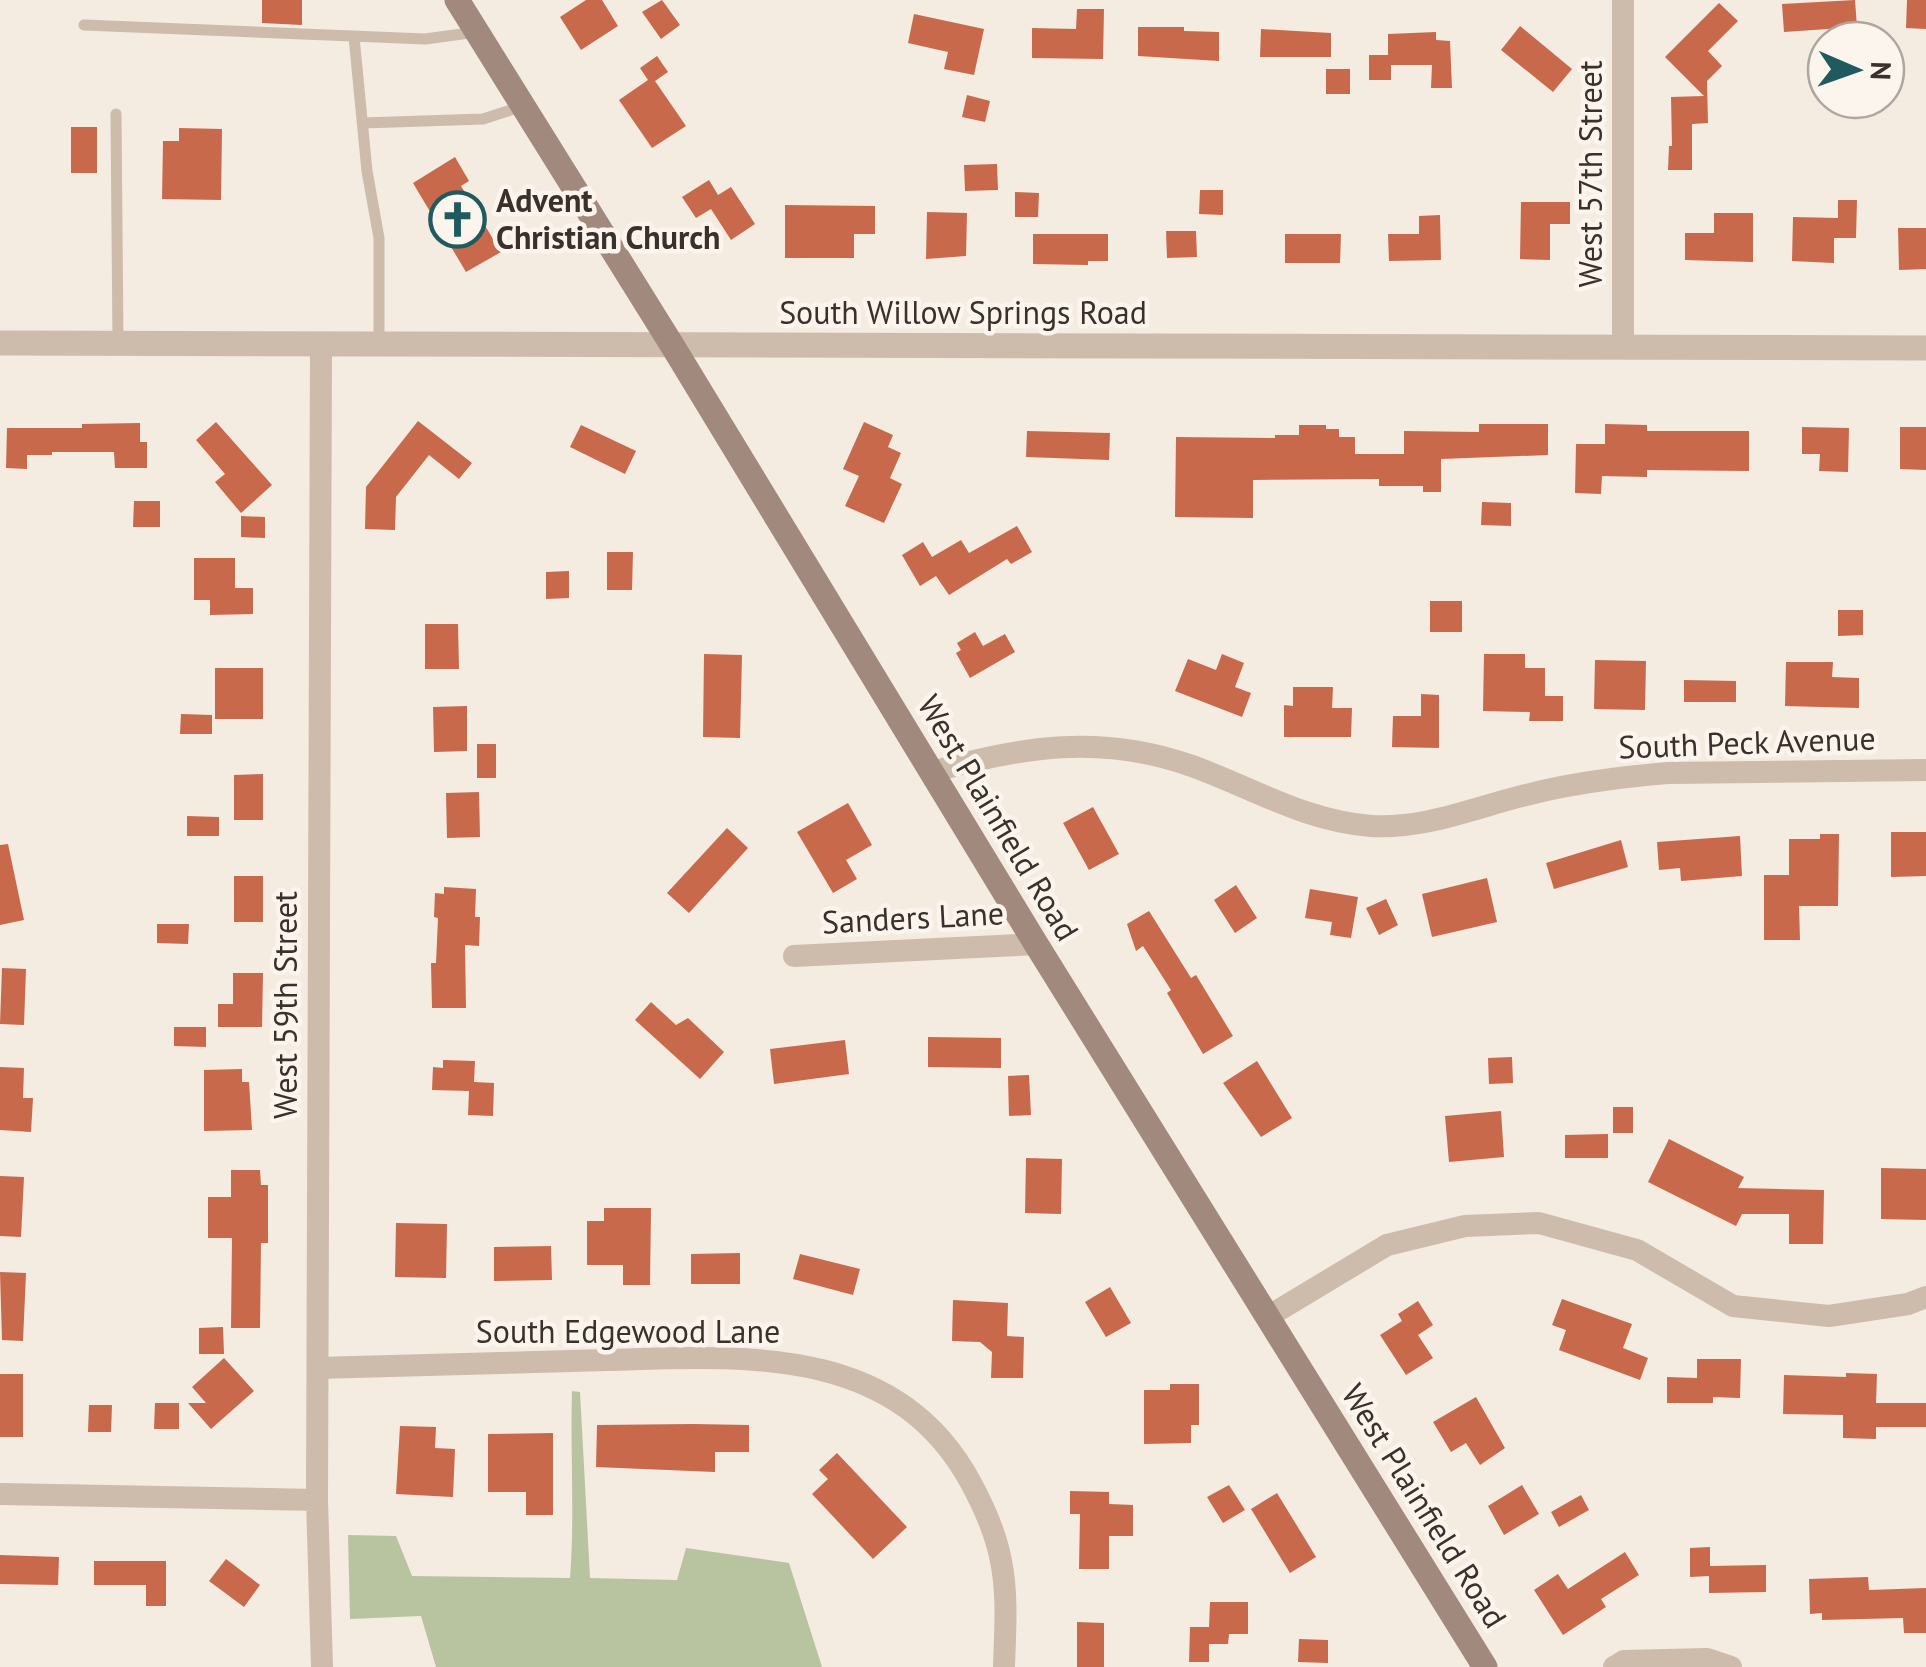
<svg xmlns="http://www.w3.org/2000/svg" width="1926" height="1667" viewBox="0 0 1926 1667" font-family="'PT Sans',sans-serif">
	<rect width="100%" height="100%" fill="#f4ebe1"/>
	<path fill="#b8c4a0" d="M572,1391L580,1392L590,1578L677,1580L686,1548L789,1563L822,1667H436L421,1616L350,1619L348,1535L396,1536L412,1576L570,1578C575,1515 570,1453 572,1391Z"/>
	<path fill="#c8694b" d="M262,0H302V25L262,23Z
		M586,0H602L618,26L581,50L560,17Z
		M662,0L680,25L661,39L642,12Z
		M1855,0L1857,27L1784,32L1782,4Z
		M1907,0H1926V29L1906,28Z
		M1719,3L1738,21L1708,51L1722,66L1707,81L1708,123L1692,124V170H1668L1669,146H1672L1671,97L1704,96L1665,57Z
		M1077,9H1104L1103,59L1032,58V28L1076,29Z
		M914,14L984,29L974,75L944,69L948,52L908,43Z
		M1520,26L1572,69L1553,92L1501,50Z
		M1138,27H1184V31L1219,32V61L1138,56Z
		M1261,29L1331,33V57H1260Z
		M1436,32V40L1450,41L1452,88H1431L1432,65H1391V80H1369V55H1388V34Z
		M657,56L668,72L655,81L686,126L652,148L619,100L648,80L640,68Z
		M1326,69H1350V94H1326Z
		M967,95L990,101L985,122L962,117Z
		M71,127H97V173H71Z
		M179,128L222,129L221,200L162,199L163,141H179Z
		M455,157L469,181L461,186L501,252L466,272L413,183Z
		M997,164L998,190L965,191L964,165Z
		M709,180L718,195L731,187L755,224L731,240L711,209L696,218L682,197Z
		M1200,190H1223V215L1199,214Z
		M1015,192L1039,193L1038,217H1015Z
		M1838,200H1857L1856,238H1834V263L1792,261L1793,217L1838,218Z
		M1521,202H1570V224H1550V260L1520,259Z
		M785,205L875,206V234H854V258H785Z
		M927,212L967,213L966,256L926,259Z
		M1714,213H1753V262L1685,260V233H1714Z
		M1440,215L1441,260L1389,261L1388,234H1419V216Z
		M1898,228H1926V269L1899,270Z
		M1166,231H1196L1197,257L1167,258Z
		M1033,234H1108V261H1088V265L1033,264Z
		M1285,234H1341L1340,263H1285Z
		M418,421L472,463L459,479L429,455L396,497L395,530L365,529L366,487Z
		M216,422L272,485L241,513L215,482L225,474L196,440Z
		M864,422L893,435L888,447L901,453L890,478L902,484L884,523L845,506L859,476L843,469Z
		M140,423V442H147V468H115L114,452H52V455H27V469L6,468L7,428H82V424Z
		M1479,424H1548V455L1441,459V492H1423V486H1379V479L1253,480V518L1175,517L1176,437L1275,438V435H1299V425H1326V429H1339V437H1355V454H1404V431L1479,432Z
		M1605,424L1647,425V431H1749V471L1647,470V477L1602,476L1601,494L1575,493L1576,444H1605Z
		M581,425L636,451L625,474L570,447Z
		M1802,427L1849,428L1848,472L1819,471L1820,454H1802Z
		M1900,427H1926V470L1900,469Z
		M1027,431L1110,433L1109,460L1026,457Z
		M134,501H160V527H133Z
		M1482,502L1511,503V526L1481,525Z
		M241,516L265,517V538L241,537Z
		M1017,526L1032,552L1011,564L1007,559L949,595L936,576L920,586L902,555L923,542L932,557L961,540L969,553Z
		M607,552H633L632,590H607Z
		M194,558H235V588H253V614L210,615V600H194Z
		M569,571V598L546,599V572Z
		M1430,601H1462V632H1430Z
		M1838,610H1863V635L1838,636Z
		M425,624H458L459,669H425Z
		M975,632L983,646L1005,634L1015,652L970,678L956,653L961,650L957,643Z
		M704,654L742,655L740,738L703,737Z
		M1222,654L1244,663L1235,687L1251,693L1242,717L1175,691L1188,659L1216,670Z
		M1484,654H1525V668H1545V696H1563V721H1529L1530,712L1483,711Z
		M1595,660L1646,661L1645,710L1594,709Z
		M1786,662H1833L1832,677L1859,678V708L1785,706Z
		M215,668H263V719H215Z
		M1684,680L1736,681V702H1684Z
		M1293,687H1333L1332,708H1352L1351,737H1284V705L1293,706Z
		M1421,694L1439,695V748L1392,747L1393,716H1421Z
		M467,706V751L434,752L433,707Z
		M181,714L212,715V734H180Z
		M477,744H496V778H477Z
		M263,774V820H234V775Z
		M479,792L480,837L447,838L446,793Z
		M848,803L872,845L846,860L857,879L833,893L797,832Z
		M1093,807L1119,854L1089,870L1063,823Z
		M187,816L219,817V836H187Z
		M727,828L748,848L689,913L667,893Z
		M1891,832H1926V876L1891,877Z
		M1820,834H1839L1838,906H1799L1800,940H1764V875H1789V839H1820Z
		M1740,836L1742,876L1681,881L1680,868L1659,870L1657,842Z
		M1621,840L1628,867L1554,889L1546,863Z
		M8,844L24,920L0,925V845Z
		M234,876H263V922H234Z
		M1487,878L1497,922L1432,937L1422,894Z
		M1236,885L1257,918L1235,933L1214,900Z
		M444,887L476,889L475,917H480L479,946L465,945L466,1008H432L431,963H436L438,918L434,917L435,893L444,894Z
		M1310,889L1358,897L1351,938L1330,935L1332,922L1305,918Z
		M1386,899L1398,925L1379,935L1366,908Z
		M1149,911L1191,978L1196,975L1233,1036L1203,1054L1167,993L1171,990L1143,946L1136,951L1127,924Z
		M157,924H189L188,944L157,943Z
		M2,968L26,969L24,1025L0,1024Z
		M233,973H263L262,1027H218V1004H233Z
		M651,1002L676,1025L688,1018L724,1052L700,1079L635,1020Z
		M174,1027H206V1047L174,1046Z
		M928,1037L1001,1038V1068L928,1067Z
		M845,1040L849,1074L774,1084L770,1049Z
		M1512,1057L1513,1083L1489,1084L1488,1058Z
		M443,1060L475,1061L474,1082L494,1083L493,1116L468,1115L469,1091L432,1090L433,1067L443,1068Z
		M1257,1061L1292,1118L1261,1137L1223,1083Z
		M0,1067L24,1068L23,1098H33L31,1132L0,1130Z
		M242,1069V1082H249L252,1130L204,1131V1070Z
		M1029,1075L1031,1115L1009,1116L1008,1076Z
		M1613,1107H1633V1133H1613Z
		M1501,1111L1504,1157L1449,1162L1445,1116Z
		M1608,1134V1158H1565V1135Z
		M1669,1139L1744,1177L1738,1188L1824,1190L1823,1244H1789V1214H1742L1736,1226L1648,1182Z
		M1026,1158L1062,1159L1061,1214L1025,1213Z
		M1881,1168L1926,1169V1220L1881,1219Z
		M231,1170H260L261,1185H268V1243H261L260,1328H231L232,1238H208V1197H231Z
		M0,1176L24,1177L21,1237L0,1236Z
		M604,1208H651L650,1285H623V1265H587V1221H604Z
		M396,1223L447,1224L446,1278L395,1277Z
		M551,1246L552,1280L494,1281V1247Z
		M740,1253V1284H691V1254Z
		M800,1254L860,1269L853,1295L793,1279Z
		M0,1272L26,1273L23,1341L2,1340Z
		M1110,1287L1131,1323L1106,1337L1085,1302Z
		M1562,1299L1632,1324L1623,1348L1648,1358L1640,1380L1559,1350L1566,1330L1552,1325Z
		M953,1300L1008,1303L1007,1336L1024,1337L1023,1378H991L992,1352L980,1342L952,1341Z
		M1418,1301L1433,1325L1418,1335L1433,1358L1406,1375L1380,1335L1402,1321L1398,1314Z
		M223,1327L224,1354H199V1328Z
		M224,1358L254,1391L211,1429L188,1403H206L192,1387Z
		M1697,1359H1741L1740,1398L1713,1397V1403H1667V1377L1697,1378Z
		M1846,1373L1877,1374L1876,1403H1926V1427H1876V1439L1843,1438V1415L1783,1414L1784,1375L1846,1377Z
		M0,1374H23V1437H0Z
		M1170,1384H1199V1425H1191V1443L1144,1444V1390H1170Z
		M1476,1397L1505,1448L1480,1465L1466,1443L1451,1452L1433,1422Z
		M155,1403H179V1429H154Z
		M89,1405H112L111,1432H88Z
		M693,1424L749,1425V1452H715V1472L596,1467L597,1425Z
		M400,1426L436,1427L435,1448L455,1449L453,1497L396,1494Z
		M553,1433V1515H526V1492H488V1434Z
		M837,1453L907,1527L873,1559L812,1494L828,1479L819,1470Z
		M1229,1485L1245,1510L1223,1523L1207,1497Z
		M1522,1485L1539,1514L1504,1535L1488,1506Z
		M1070,1491L1109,1492V1504L1133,1505V1536H1109V1569H1079L1080,1514H1070Z
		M1277,1493L1316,1557L1290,1573L1251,1509Z
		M1581,1495L1589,1510L1559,1527L1551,1512Z
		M1710,1547V1566L1766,1565V1592L1709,1593V1576L1690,1577V1548Z
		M1625,1552L1639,1575L1601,1599L1606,1607L1563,1635L1534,1590L1558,1574L1568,1589Z
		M0,1555L59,1557L58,1585L0,1584Z
		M226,1559L260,1585L244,1607L209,1581Z
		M94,1561H166V1606H146V1585H94Z
		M1868,1577L1869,1590L1926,1588V1633H1904L1903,1618L1822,1620V1613L1810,1614L1809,1579Z
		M1210,1602H1248V1634H1229L1228,1644H1209V1662H1189L1190,1627H1209Z
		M1077,1622L1104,1623V1667H1077Z
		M1299,1639L1328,1640V1663L1298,1662Z"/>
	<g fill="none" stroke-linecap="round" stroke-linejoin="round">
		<path stroke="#cdbbac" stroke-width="11" d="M84,25L425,39L477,32
			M354,37L367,171L379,238V344
			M116,114L118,343
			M363,123L483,119L523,106"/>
		<path stroke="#cdbbac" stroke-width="22" d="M1623,0V348
			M321,344L317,1500L322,1667
			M932,772C1023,746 1101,734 1192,766C1253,788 1305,821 1371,826C1426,829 1473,808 1526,795C1572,783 1620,777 1668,773L1926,770
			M794,956L1036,944
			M1269,1316L1387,1245L1465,1226L1539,1223L1637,1250L1733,1306L1829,1316L1908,1304L1926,1297
			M318,1368C414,1365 510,1363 607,1360C744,1356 896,1344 971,1483C984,1507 996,1534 1001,1561C1008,1595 1005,1632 1004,1667
			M0,1494L317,1500
			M1614,1667L1624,1661L1707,1659L1731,1667"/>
		<path stroke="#cdbbac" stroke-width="25" d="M0,343L1926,348"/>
		<path stroke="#a18a7d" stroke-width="25" d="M457,0L672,345L1036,944L1485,1667"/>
	</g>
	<defs>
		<symbol id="church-ring" viewBox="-11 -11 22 22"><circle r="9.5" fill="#fbf5ee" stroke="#1f5a5e" stroke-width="1.5"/><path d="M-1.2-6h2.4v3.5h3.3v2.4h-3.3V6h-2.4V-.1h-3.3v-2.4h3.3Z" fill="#1f5a5e"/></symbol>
	</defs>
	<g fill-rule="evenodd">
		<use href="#church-ring" x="426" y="188" width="63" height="63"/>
	</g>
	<g text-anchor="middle" stroke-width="9" stroke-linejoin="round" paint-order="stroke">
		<g font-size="32" fill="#3b302b" stroke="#fbf5ee">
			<text transform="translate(1591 174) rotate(-90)" y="11">West 57th Street</text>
			<text x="963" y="324">South Willow Springs Road</text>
			<text transform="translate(1747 743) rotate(-2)" y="11">South Peck Avenue</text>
			<text transform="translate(998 818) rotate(59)" y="11">West Plainfield Road</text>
			<text transform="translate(913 918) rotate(-3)" y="11">Sanders Lane</text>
			<text transform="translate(286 1005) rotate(-90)" y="11">West 59th Street</text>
			<text x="628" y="1343">South Edgewood Lane</text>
			<text transform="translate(1424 1506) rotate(58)" y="11">West Plainfield Road</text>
		</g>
		<g font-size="32" font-weight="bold" fill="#3b302b" stroke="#fbf5ee" text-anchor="start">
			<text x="496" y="212">Advent<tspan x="496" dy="37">Christian Church</tspan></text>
		</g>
	</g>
	<g transform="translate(1856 70) rotate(92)"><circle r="48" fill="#fbf5ee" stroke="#aea6a0" stroke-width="2.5"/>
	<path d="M0-8L18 38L0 25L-18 38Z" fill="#1f5a5e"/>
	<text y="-15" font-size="28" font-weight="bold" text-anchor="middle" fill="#3b302b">N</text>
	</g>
</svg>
